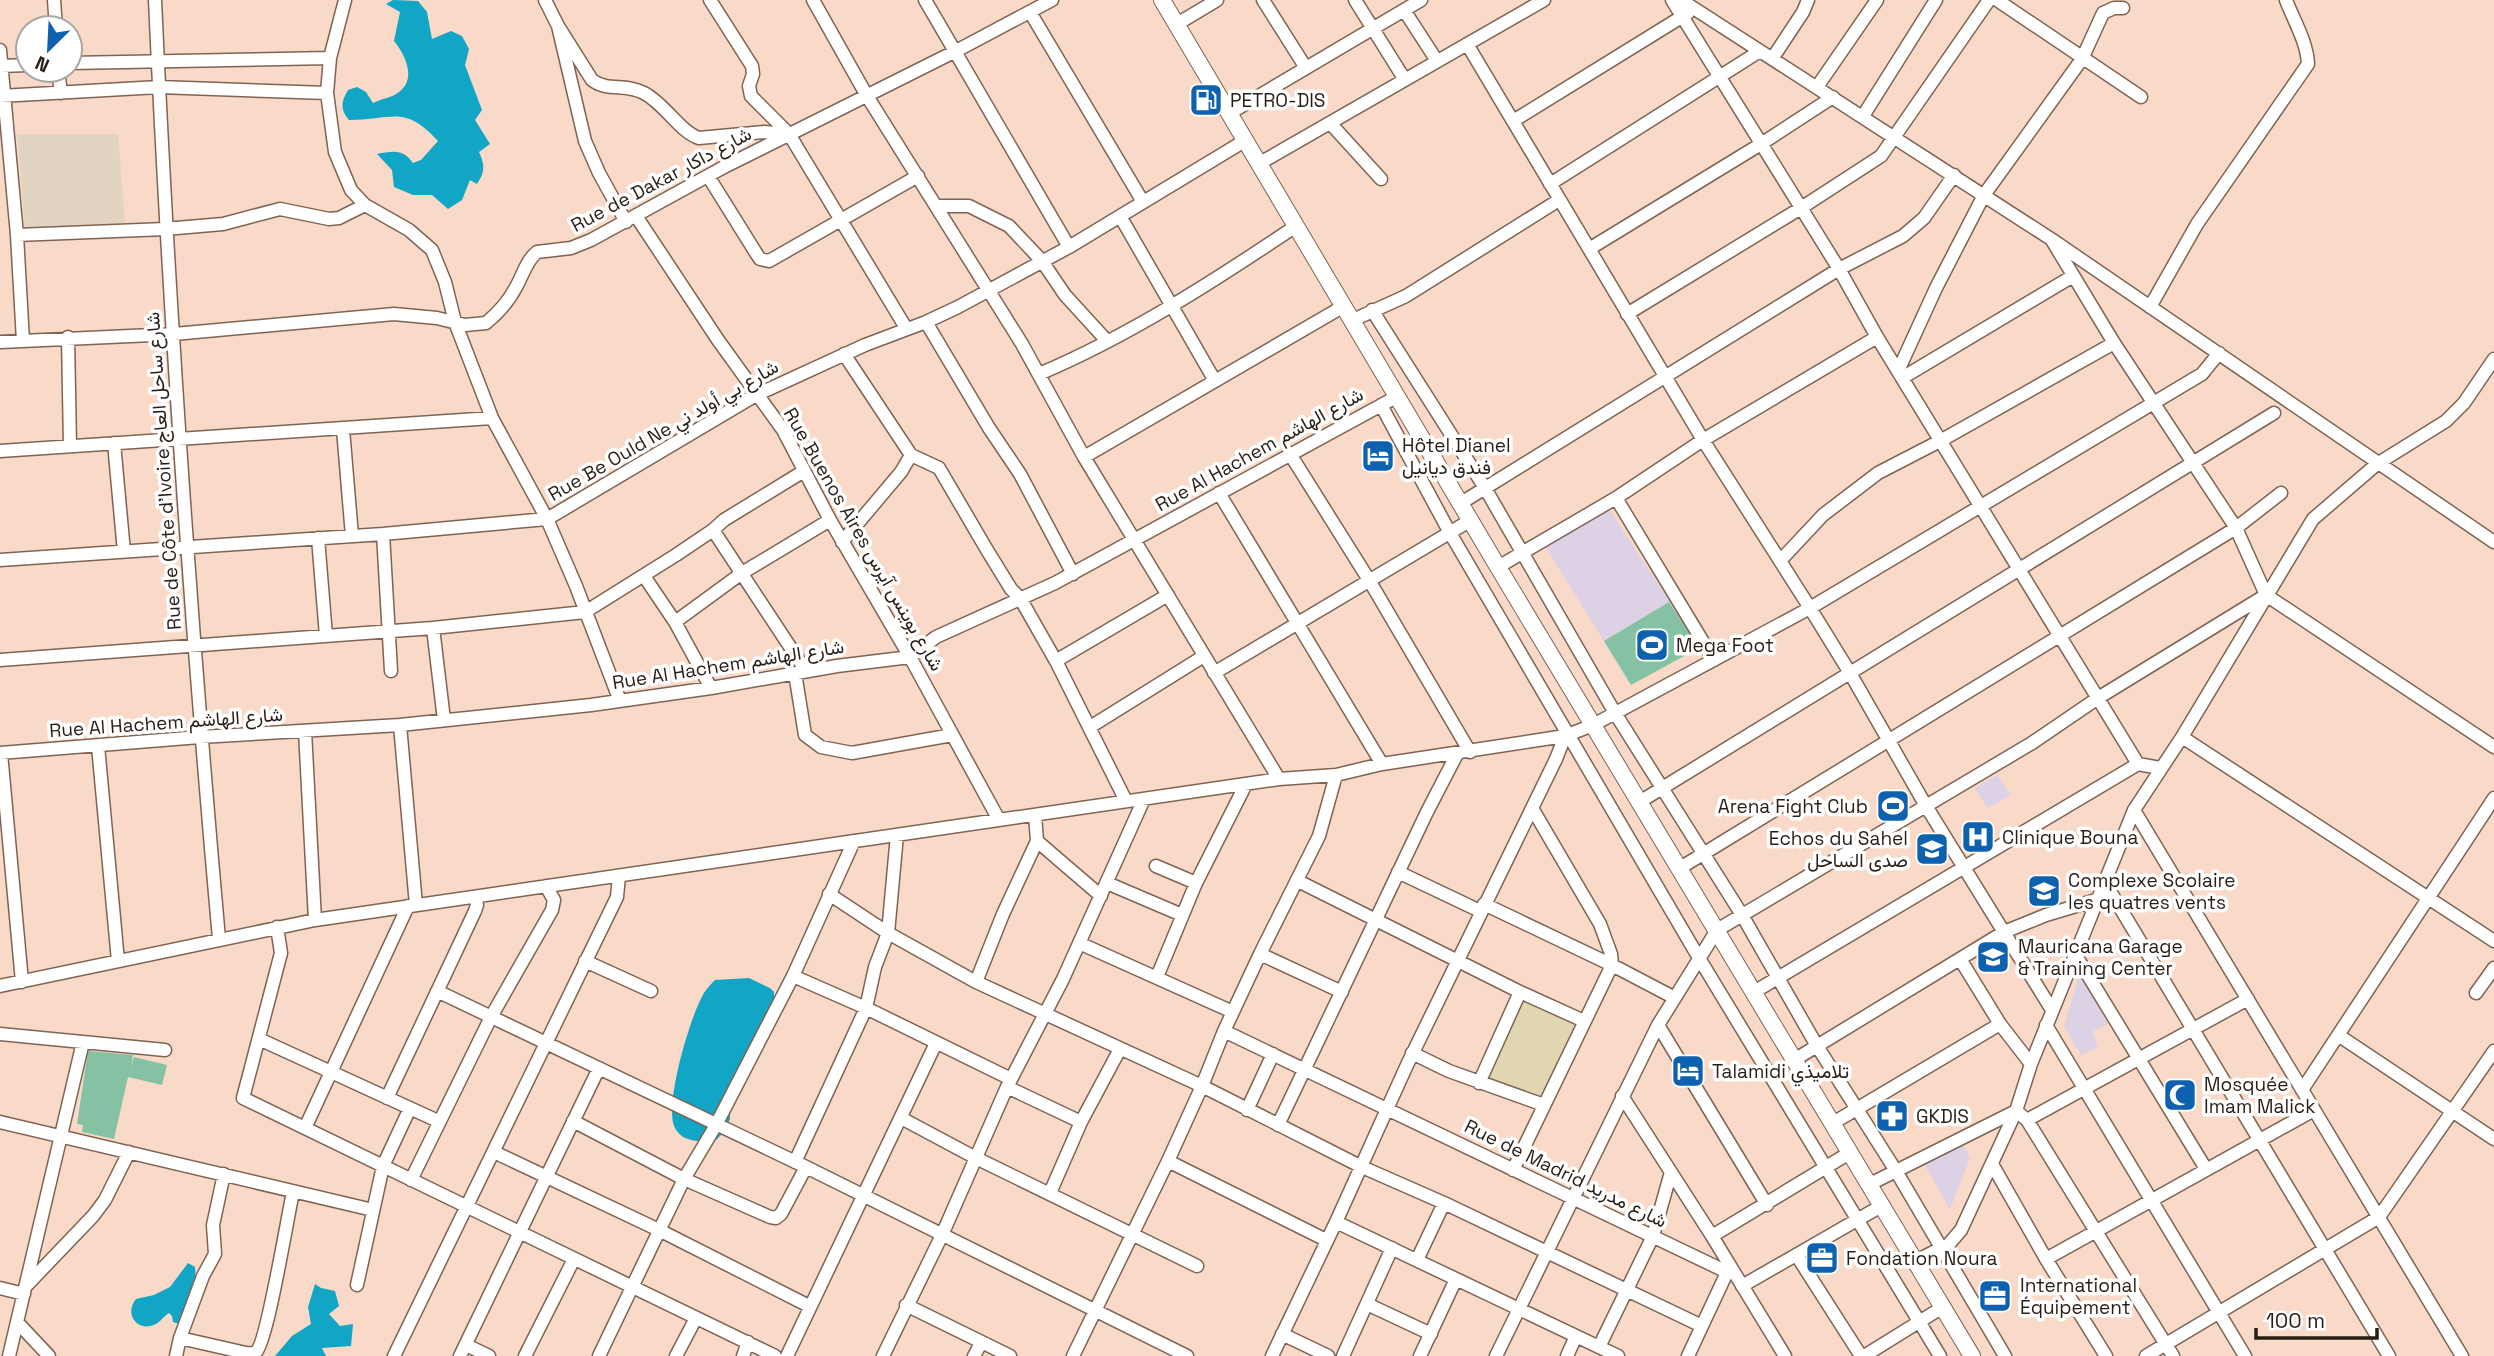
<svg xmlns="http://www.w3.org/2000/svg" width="2494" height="1356" viewBox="0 0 2494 1356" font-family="'Space Grotesk',Vazirmatn,sans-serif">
	<rect width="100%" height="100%" fill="#f9d9c7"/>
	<path fill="#ddd1e5" d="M1607,506L1697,643L1631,685L1545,546Z
		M1997,775L2011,795L1988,808L1974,788Z
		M2079,974L2108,1024L2093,1031L2098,1047L2081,1055L2064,1027Z
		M1957,1135L1970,1158L1950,1209L1921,1159Z"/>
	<path fill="#e1d5c1" d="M17,134H118L125,223L25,228Z"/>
	<path fill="#85c2a3" d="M1669,602L1699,648L1631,685L1604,641Z
		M88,1051L133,1055L131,1067L134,1057L167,1065L162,1085L128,1077L114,1139L82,1132L83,1125L77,1124Z"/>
	<path fill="#e0d7b2" d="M1520,998L1577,1025L1541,1097L1486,1079Z"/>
	<path fill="#11a5c6" d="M393,0L418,1L427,12L432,39L451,31L462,36L469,49L465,65L482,110L475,120L490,144L479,152C485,165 485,172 477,184L470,180L462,200L448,209L432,195H413L394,187L392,170L377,154C393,151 403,149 413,163L421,160L438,141C404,104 393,120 349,120C340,109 341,102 348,90L357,87L366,92L373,103C380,99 392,98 399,92C417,79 405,54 394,41L400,12L386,4Z
		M749,978L770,988L774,992V1006L729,1100L730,1119L724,1132L714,1142C700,1141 683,1143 675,1128C663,1106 691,1014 704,993C707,988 711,984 715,980Z
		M188,1263L195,1267C197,1285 192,1311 183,1325L173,1322L172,1316L169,1313C164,1316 160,1322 156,1324C139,1333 123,1315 136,1299L154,1295L170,1287Z
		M315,1284L321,1288L335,1291L339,1306L329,1314L340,1326L353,1324L351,1346L322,1348L326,1356H275L292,1336L311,1324L308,1307Z"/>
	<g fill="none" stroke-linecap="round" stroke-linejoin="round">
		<defs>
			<path id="minor" d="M54,0L56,28
				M155,0C169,313 191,627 219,939
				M345,0L330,58L327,93L335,152L351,190L365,205L409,230L432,250L445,282L455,322L492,418L547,519L576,586L620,701
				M545,0L558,26L585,141L599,173L626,222
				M710,0L752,66L753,74L749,86L751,96L789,134L906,328
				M813,0L867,96L1022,344L1084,457L1279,779
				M925,0L1069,247
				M1263,0L1306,68
				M1355,0L1405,80
				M1672,0L1839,269L1877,337L2138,764
				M1681,0L2051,239L2494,542
				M1997,0L2141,97
				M1404,10L1437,61
				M1030,12L1143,202
				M1177,24L1217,0
				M558,26L592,80C608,92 625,83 644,93C665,104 680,132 699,138L764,132L787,134
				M0,50L17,235L23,341
				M1772,59L1803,12L1808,0
				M70,63L330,58
				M0,66L28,65
				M58,70L61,93
				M1817,87L1877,0
				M0,96L159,87L327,93
				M1230,113L1421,0
				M1863,116L1936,0
				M1513,121L1688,13
				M1330,123L1381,179
				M1260,163L1544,0
				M708,176L756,253L760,259L769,261L918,176
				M1550,184L1760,51
				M937,206H969L1009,226L1042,261L1065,295L1107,341
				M636,216L718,340L783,430L830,520L910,657L999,820
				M1120,216L1215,381
				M17,235L165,229L223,224L280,209L329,219L339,218L365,205
				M2053,242L2114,343L2236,528L2266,595L2494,747
				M1589,249L1761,144L1833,97
				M2150,307L2197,224L2308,64C2307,42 2294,21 2286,0
				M1372,310L1485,488L1615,713L1742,915L1817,1046L1896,1171L2005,1356
				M1627,314L1801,208L1881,156L1989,0
				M1353,320L1406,296L1559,200
				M926,322L989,428L1020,474L1073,574
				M68,337L70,446
				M0,342L174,334L394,314L437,318L465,325L486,323C498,313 509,301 516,287C523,275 526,261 537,252L571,248L591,240L724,167L956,51L1052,0
				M844,354L911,455L939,468L987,550L1011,589L1020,598L1057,663
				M1898,371L1936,288L1984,195L2082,59L2103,13L2114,8H2123
				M1039,374C1129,336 1214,281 1296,226
				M1902,378L2073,276
				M1381,405L1450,533L1699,958L1940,1356
				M343,429L352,536
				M114,443L124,552
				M0,451L492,418
				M1290,454L1369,580L1470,752
				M1084,457L1344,306
				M1219,493L1382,764
				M1616,498L1714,660
				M1461,503L1839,269L1903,236L1924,218L1954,175
				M713,530L806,671
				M383,534L391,671
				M318,538L326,636
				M842,542L901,472L911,455
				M0,560L383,534L547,519L756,395L865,345L926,322L958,307L1069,247L1246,140
				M1780,561L1823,515L1878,473L1940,441L2114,343
				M1498,567L1616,498L1703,440L1877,337
				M644,576L675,622
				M433,628L444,720
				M0,660L433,628L585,612L676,555L713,530L724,520L804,471
				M795,673L805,735L821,747L852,753L952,735
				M1214,673L1471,520
				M711,688L675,622L742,573L830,520
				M400,725L416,905
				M1090,727L1204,656
				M305,731L315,920
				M2182,737L2494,941
				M98,746L118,961
				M0,753L200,737L400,725L591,705L711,688L837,666L910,657L936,637L1055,583L1398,396
				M1,753L22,982
				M1126,801L1057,663L1059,659L1168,595
				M1641,801L2274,413
				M2134,810L2462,1356
				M1037,841L1101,896
				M1156,866L1196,883
				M1680,868L2236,528L2281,493
				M1398,872L1480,911
				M1298,881L1520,992L1584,1021
				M2104,881L2389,1356
				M1107,883L1182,915
				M829,894L888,933L976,982L1202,1086L1362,1167L1444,1203L1702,1326
				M1484,904L1612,965L1673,997
				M277,927L281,953L243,1098L775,1356
				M1079,943L1233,1012
				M1260,954L1342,992
				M2075,954L2206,1169
				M1960,959L2000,1024L2031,1064
				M585,961L651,991
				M793,976L866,1008L1011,1079
				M1157,977L1196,883L1246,784
				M976,982L1003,914L1037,841L1035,815
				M0,986L315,920L1279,779L1336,775L1382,764L1565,736L1593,725L1810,608L1703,440L1467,44
				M437,991L806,1167L1187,1356
				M1754,992L2138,764L2160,768
				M2476,993L2494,968
				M2052,1010L1926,806L1850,673L1810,608L2202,374L2219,353
				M1658,1025L1767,1205
				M2046,1025L2245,1356
				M1224,1031L1727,1272
				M0,1034L165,1050
				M2338,1035L2494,1139
				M259,1039L438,1121
				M1412,1053L1449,1071L1544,1105
				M1794,1060L2004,932L2046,915L2096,900
				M1479,1083L1520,992
				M1007,1087L1081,1122
				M2302,1090L2494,798
				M1622,1096L1712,1236L1785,1356
				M387,1098L475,911L477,905L476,897
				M1247,1110L1273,1054
				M901,1118L976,1158L1197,1266
				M2027,1120L2248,999
				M573,1121L684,1179L770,1217L776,1218L781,1214L806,1167
				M0,1122L373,1210
				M1833,1123L2000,1024
				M1278,1125L1427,812L1457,754
				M305,1128L408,906
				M494,1152L659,1230L809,1306
				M1168,1161L1326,1240
				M795,1162L866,1008L875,967L888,933L897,835
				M1992,1164L2046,1259L2106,1356
				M1513,1170L1612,965L1611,954L1600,924L1532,808
				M411,1180L491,1017L552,910L554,900L546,886
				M1870,1184L2016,1111L2027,1120L2173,1356
				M1050,1193L1081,1122L1120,1049
				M1336,1222L1618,1356
				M1712,1236L1851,1152
				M1797,1256L1861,1356
				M2046,1259L2314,1110
				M1417,1260L1444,1203
				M1916,1261L1949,1244L1961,1230L2016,1111L2031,1064L2134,810L2182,737L2313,519L2377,464L2446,421L2464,403L2494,359
				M357,1285L383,1166L410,1108
				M26,1286L93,1216L105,1200L129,1152
				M1742,1286L1883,1205
				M0,1288L24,1294
				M1367,1304L1431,1334
				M906,1305L1010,1356
				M17,1322L49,1356
				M1282,1334L1328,1356
				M180,1338L246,1353C249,1353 253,1354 256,1352C267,1343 288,1214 293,1192
				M466,1345L489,1356
				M1599,1347L1653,1236L1671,1172
				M9,1356L83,1042
				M176,1356L180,1338L203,1276L215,1254L213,1225L224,1174
				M394,1356L617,897L619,876
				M460,1356L599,1068
				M525,1356L574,1259
				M599,1356L684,1179L716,1125L793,976L854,841
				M676,1356L696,1318
				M743,1356L748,1342
				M787,1356L936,1043
				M883,1356L942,1235L1007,1087L1063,979L1144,799
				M974,1356L981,1343
				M1073,1356L1168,1161L1202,1086L1224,1031L1260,954L1319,836L1336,775
				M1272,1356L1336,1222L1407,1065L1556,759L1565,736
				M1343,1356L1392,1248
				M1420,1356L1456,1279
				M1496,1356L1658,1025L1717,930L2032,743L2098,698L2266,595
				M1567,1356L1576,1336
				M1688,1356L1730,1266
				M1864,1356L1943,1307
				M2146,1356L2379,1217L2494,1051"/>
			<path id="major" d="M1162,0L1498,567L1972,1356"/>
		</defs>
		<use href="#minor" stroke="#7f6353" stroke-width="15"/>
		<use href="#major" stroke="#7f6353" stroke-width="18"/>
		<use href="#minor" stroke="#fff" stroke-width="12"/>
		<use href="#major" stroke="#fff" stroke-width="16"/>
	</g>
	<defs>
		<symbol id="fuel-square" viewBox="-11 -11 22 22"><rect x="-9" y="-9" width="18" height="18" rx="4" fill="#0e61af" stroke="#fff"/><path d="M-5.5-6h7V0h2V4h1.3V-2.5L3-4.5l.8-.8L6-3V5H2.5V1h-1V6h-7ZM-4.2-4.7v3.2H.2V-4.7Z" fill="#fff"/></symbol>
		<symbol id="hotel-square" viewBox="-11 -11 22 22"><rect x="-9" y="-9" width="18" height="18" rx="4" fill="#0e61af" stroke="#fff"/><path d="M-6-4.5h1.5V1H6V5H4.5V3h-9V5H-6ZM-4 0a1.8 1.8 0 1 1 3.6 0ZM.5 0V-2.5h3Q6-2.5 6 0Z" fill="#fff"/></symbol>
		<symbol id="stadium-square" viewBox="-11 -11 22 22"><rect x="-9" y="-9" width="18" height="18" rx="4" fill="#0e61af" stroke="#fff"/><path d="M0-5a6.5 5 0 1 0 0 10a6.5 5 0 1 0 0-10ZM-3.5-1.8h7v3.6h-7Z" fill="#fff"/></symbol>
		<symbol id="hospital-square" viewBox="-11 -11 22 22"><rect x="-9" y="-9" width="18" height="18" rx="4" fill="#0e61af" stroke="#fff"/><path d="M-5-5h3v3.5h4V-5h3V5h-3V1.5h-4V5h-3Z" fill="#fff"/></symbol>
		<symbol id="school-square" viewBox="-11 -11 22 22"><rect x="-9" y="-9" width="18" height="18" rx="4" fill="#0e61af" stroke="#fff"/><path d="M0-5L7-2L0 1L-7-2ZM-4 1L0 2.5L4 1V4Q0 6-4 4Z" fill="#fff"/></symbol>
		<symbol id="university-square" viewBox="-11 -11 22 22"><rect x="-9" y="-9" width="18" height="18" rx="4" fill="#0e61af" stroke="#fff"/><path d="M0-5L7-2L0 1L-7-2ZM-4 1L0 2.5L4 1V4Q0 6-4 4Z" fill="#fff"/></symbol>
		<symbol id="mosque-square" viewBox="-11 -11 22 22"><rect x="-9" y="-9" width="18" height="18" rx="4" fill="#0e61af" stroke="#fff"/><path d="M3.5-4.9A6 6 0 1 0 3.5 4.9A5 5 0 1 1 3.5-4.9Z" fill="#fff"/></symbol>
		<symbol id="pharmacy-square" viewBox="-11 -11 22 22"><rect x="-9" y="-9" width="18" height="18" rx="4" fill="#0e61af" stroke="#fff"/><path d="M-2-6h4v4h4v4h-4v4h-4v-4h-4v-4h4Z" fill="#fff"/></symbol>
		<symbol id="office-square" viewBox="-11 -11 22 22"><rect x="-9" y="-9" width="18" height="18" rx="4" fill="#0e61af" stroke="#fff"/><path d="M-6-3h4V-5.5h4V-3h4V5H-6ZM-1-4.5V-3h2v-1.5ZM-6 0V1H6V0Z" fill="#fff"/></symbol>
	</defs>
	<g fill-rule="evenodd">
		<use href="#fuel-square" x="1187" y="81" width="38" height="38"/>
		<use href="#hotel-square" x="1359" y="437" width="38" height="38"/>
		<use href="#stadium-square" x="1633" y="626" width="38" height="38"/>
		<use href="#stadium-square" x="1874" y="787" width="38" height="38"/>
		<use href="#hospital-square" x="1959" y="818" width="38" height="38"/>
		<use href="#school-square" x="1913" y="830" width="38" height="38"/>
		<use href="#school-square" x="2025" y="872" width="38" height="38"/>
		<use href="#university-square" x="1974" y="938" width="38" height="38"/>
		<use href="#hotel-square" x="1669" y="1052" width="38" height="38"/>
		<use href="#mosque-square" x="2161" y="1076" width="38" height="38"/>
		<use href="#pharmacy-square" x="1873" y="1097" width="38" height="38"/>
		<use href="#office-square" x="1803" y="1239" width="38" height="38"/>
		<use href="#office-square" x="1976" y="1277" width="38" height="38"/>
	</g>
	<g text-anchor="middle" stroke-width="7" stroke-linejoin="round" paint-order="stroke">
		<g font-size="19" fill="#291e17" stroke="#fff" text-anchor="start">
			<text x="1230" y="107">PETRO-DIS</text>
			<text x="1402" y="452">Hôtel Dianel<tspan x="1402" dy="22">فندق ديانيل</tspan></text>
			<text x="1676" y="652">Mega Foot</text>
			<text x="1868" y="813" text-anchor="end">Arena Fight Club</text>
			<text x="2002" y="844">Clinique Bouna</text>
			<text x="1908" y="845" text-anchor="end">Echos du Sahel<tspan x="1908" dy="22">صدى الساحل</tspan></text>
			<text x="2068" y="887">Complexe Scolaire<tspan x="2068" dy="22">les quatres vents</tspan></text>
			<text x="2018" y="953">Mauricana Garage<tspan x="2018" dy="22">&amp; Training Center</tspan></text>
			<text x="1712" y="1078">Talamidi تلاميذي</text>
			<text x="2204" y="1091">Mosquée<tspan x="2204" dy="22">Imam Malick</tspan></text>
			<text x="1916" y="1123">GKDIS</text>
			<text x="1846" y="1265">Fondation Noura</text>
			<text x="2020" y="1292">International<tspan x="2020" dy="22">Équipement</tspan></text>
		</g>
		<g font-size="19" fill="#291e17" stroke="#fff">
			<text transform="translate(661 179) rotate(-28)" y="7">Rue de Dakar شارع داكار</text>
			<text transform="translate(663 430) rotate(-30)" y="7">Rue Be Ould Ne شارع بي أولد ني</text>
			<text transform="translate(1259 449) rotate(-29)" y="7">Rue Al Hachem شارع الهاشم</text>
			<text transform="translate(163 471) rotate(-94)" y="7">Rue de Côte d'Ivoire شارع ساحل العاج</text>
			<text transform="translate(864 539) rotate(60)" y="7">Rue Buenos Aires شارع بوينس آيرس</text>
			<text transform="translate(728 664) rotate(-9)" y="7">Rue Al Hachem شارع الهاشم</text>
			<text transform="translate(166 722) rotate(-4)" y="7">Rue Al Hachem شارع الهاشم</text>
			<text transform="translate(1566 1173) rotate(26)" y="7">Rue de Madrid شارع مدريد</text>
		</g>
	</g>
	<g transform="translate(49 49) rotate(204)"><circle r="33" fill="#ffffff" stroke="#a9a5a2" stroke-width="2"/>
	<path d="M0-5L12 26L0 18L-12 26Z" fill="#0e61af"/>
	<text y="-10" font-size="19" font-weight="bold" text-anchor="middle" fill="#291e17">N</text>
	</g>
	<path d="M2256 1328v10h121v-10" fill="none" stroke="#291e17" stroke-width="3.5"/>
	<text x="2266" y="1328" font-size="21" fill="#291e17" stroke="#ffffff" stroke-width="5" paint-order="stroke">100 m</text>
</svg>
